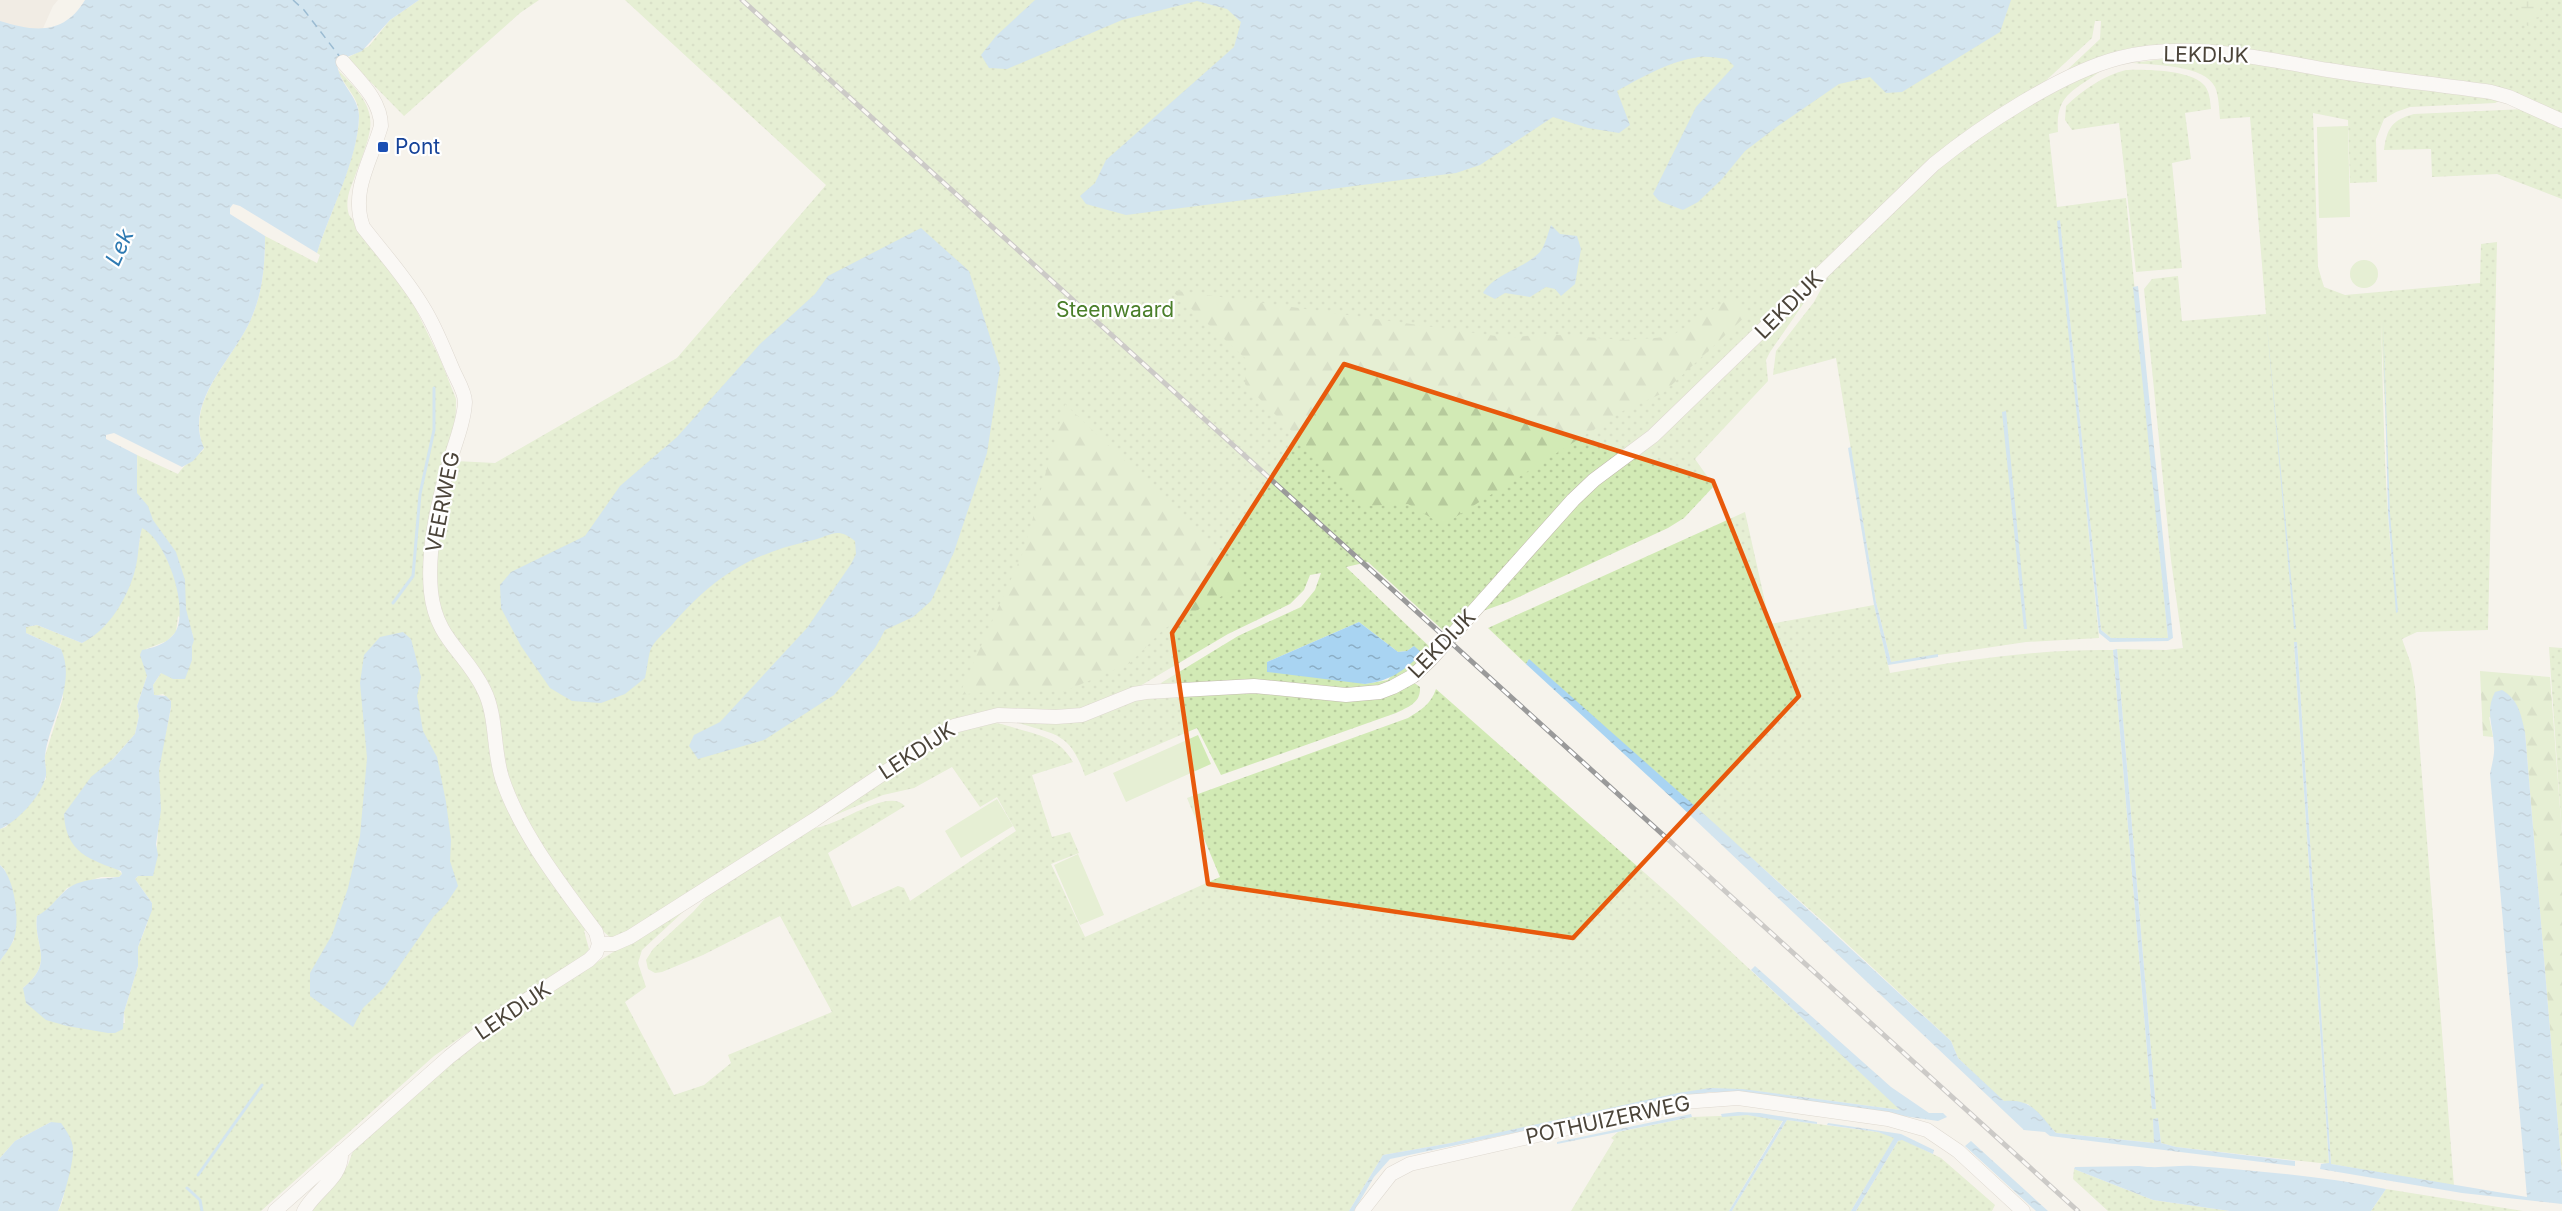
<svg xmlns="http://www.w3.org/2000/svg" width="2562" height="1211" viewBox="0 0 2562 1211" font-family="Inter,sans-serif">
	<defs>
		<pattern id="grass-dots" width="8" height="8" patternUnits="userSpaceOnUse" patternTransform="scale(1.5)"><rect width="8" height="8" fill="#d2eab5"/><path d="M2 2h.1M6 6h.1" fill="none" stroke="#b6ca9c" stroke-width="1.8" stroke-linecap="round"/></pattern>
		<pattern id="forest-firs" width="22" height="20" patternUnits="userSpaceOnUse" patternTransform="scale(1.5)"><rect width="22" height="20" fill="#d2eab5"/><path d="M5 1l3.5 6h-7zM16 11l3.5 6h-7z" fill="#b6ca9c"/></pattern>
		<pattern id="wetland-marsh" width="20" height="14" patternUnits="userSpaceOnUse" patternTransform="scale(1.5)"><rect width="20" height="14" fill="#d2eab5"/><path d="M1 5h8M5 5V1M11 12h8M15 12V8" fill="none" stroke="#b6ca9c"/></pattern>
		<pattern id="water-ripples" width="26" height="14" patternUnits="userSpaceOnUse" patternTransform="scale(1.5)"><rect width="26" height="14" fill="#a9d4f2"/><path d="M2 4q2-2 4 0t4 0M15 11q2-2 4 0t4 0" fill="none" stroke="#8caec5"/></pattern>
	</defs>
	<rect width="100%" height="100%" fill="#f6f3ec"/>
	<path fill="#eae5da" d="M0,0H58L53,6L0,125Z"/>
	<path fill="url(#grass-dots)" fill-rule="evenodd" d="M419,0H539L520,13L404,116L347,58L369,46L390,20Z
		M625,0H2562V118L2513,94L2226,50L2080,65L2066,71L2100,39L2101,21H2095L2092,38L2040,86L2010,104L1670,413L1446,633L1368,562L1346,567L1433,650L1422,664L1379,689L1163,686L1161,683L1238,636L1301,607L1315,590L1321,573L1310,575L1304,590L1290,604L1228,634L1135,689L1080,710L984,713L830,803L620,936L612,939L595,924L584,931L589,949L585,956L514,1000L434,1056L261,1211H58C74,1183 58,1151 51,1122L15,1141L0,1158V961L14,940L5,870L0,865V829L6,827L46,779L45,756L63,698L61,649L26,633V627L37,625L82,643C123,617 136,576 141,529C142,517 138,504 137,492C136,480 138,468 137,455L178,474C184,464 196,458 204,449C183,399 237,357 253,314C263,290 265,262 265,236L317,263L320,255L317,253C328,216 365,143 358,107C355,94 342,83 338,70C383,114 374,124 354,179C349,191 345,202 349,215L409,295L441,361L456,399L455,461L495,463L677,358L826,185ZM178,616C202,639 189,633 192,660L161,673L153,685L154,696L163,694L171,701V707C168,728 160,749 159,771C157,806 161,842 152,876H138L135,879L152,903L147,924L138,947V966L124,1012L125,1023L85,1028L67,1026L23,988C56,961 33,946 37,916L46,912L67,888L101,877H119L122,874L64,814L135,734L139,716L137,706L147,676L146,649L167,641L176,632ZM1359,622L1398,652L1407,651L1414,646L1388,680L1365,684L1267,662Z
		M2201,57L2254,61L2501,100L2495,103L2410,107L2396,112L2384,119L2376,139L2377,182L2350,183L2348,120L2313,113L2318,267L2324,287L2345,295L2480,283L2481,244L2497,242L2488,630L2417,632L2402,639L2411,664L2415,687L2454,1186L2331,1164L2297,642L2294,643L2329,1164L2176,1147L2161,1143L2158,1118L2153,1120L2155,1143L2056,1133L2028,1104L2004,1101L1999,1098L1958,1058L1951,1041L1827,925L1529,660L1526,664L1488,628L1745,512L1770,624L1874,605L1890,673C1963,660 2039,649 2113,650L2152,1109H2156L2117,649L2166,650L2183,648L2171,560L2144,289L2152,279L2178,276L2182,321L2266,314L2250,117L2220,119C2219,109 2219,96 2215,87C2205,65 2154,65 2132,63L2172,58ZM2381,321L2392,563L2398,612C2384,516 2384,418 2381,321Z
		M2102,70C2074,91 2055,94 2058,132L2049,134L2057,207L2126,198L2168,638H2111L2101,630L2060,221H2058L2099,638L2026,642L1891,662L1876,602L1836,358L1773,375L1776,351L1814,302L1831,271L1937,167L2048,90Z
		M2126,70C2145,69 2193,70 2205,86C2210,93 2210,101 2211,109L2185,113L2191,159L2172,163L2182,268L2136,272L2119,123L2072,130L2065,120L2066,106C2084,89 2103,76 2126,70Z
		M2525,109L2562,125V199L2497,174L2432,177L2431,149L2384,150C2387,128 2392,120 2414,114Z
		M1809,291L1810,294L1770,352L1766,360L1768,381L1695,459L1714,486L1684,518L1668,528L1508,602L1480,612L1576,503Z
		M2549,647L2562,648V835Z
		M1413,682L1420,687C1421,703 1408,707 1396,713L1221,775L1197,728L1085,776C1070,732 1056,735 1015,722L1134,699L1231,690L1347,698Z
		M1436,689L1671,896L1901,1110L1755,1091L1710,1088L1451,1143L1383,1155L1349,1211H309L348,1165L355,1145L490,1030L686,906L683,912L642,950L638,963L646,987L625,1002L674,1095L704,1085L731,1063L728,1055L832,1012L780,916L703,955L662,972L655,973L648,969L646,960L653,949L693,912L710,893L811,828C836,829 887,786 905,806L828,853L852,907L898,886L904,888L910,901L1016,831L997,797L980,807L952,767L914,788L883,795L828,818C863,794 946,726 984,722C999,721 1015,729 1029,732C1049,738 1062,743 1073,762L1032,775L1052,837L1070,832L1079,853L1051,864L1085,937L1220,877L1187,798L1408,718C1421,710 1431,704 1436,689Z
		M1747,1115L1783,1120L1729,1211H1571L1614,1140L1611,1138L1618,1132L1692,1117Z
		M1787,1120L1878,1132L1895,1137L1851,1211H1732Z
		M1902,1139L1941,1158L1995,1205L1992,1211H1856L1898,1141Z
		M2074,1169L2153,1200L2230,1211H2108L2073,1179Z
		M2386,1189L2523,1211H2371Z"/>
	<path fill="url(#forest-firs)" d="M1171,290L1510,338L1544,334L1624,340L1670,337L1732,297L1748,314L1663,393L1623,411L1443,525L1408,504L1366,506L1245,384L1247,360Z
		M1065,404L1250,580L1164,629L1130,663L1063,692L1011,689L959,695L1024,550Z
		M2480,671L2550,677L2562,835V1173L2525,732L2489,717L2493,737L2483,736Z"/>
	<path fill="url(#wetland-marsh)" d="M2520,0H2540C2541,12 2541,21 2530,27L2520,22Z"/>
	<path fill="#d2eab5" d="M2348,126L2350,217L2319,218L2317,127Z
		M2350 274a14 14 0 1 1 28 0a14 14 0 1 1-28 0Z
		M1198,735L1211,764L1126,802L1113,773Z
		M997,799L1013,826L961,858L945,831Z
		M1078,854L1104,915L1080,925L1054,865Z"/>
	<path fill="url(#water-ripples)" d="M85,0H419L390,20L362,51L337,61C337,83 359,96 359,116C358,160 330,211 317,253L240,206L233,204L230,208V214L265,236C265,262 263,290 253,314C238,356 182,400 204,448L193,461L182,467L114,433L106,435V439L137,455V493L148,506L153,520L176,552L185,580L186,609L194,640L192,646V660L185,679H173L161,673L153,685L154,695L166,696L171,701V707L159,770L161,810L156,844L158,855L153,876H138L135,879L152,903V910L138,947V966L124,1012L123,1029L115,1033H108L67,1026L46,1020L26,1003L23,988C56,961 33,946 37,916C49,910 55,900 65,891C79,878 101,879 119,877L122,874L121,871C89,859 66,853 64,814L91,777L113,759L135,734L139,716L137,706L147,676L140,655L142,650C153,648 166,644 174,634C191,612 167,540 142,528C138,542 139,556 135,570C128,597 109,630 82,643L37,625L26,627V633L61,649C77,685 49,721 45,756C44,763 48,772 45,779C40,797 17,822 0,829V21C35,32 64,35 85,0Z
		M1035,0H2011L2000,32L1902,92L1886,93L1870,77L1839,84L1778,126L1745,151L1722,179L1698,202L1683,210L1659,201L1653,194L1696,107L1734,66L1727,59C1718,58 1708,56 1699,57C1670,61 1642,77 1617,91L1630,125L1619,133L1588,128L1553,117L1480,165L1456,173L1126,215L1086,204L1080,196L1095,183L1106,160L1234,47L1241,22L1227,9L1197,1L1122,20L1007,69L989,68L981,55L996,36Z
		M2060,220L2101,630L2111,638H2168L2133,287L2138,286L2173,638L2168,641L2110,642L2099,633L2057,221Z
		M1551,225L1560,234L1577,236L1581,249L1575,284L1561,296L1555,289L1546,287L1530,297L1505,293L1495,299L1483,293C1495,273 1524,269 1540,252C1545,246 1548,233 1551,225Z
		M921,228L969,271L1000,368L987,453L954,552L931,601L913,617L885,630L875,648L834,695L764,740L698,759L689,746L694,735L720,722L807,628L851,564L856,554L855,541C836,525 830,537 809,541C748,555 712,578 671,626C664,633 653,642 650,651C648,659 647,669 645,678L625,694L601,703L572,701L550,688L521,646L501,608L500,585L511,572L585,536L620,486L677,437L760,344L815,294L828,276Z
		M2266,315L2296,629H2294Z
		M2383,320L2390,513L2398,612L2396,613L2388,512Z
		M2006,411L2027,629H2024L2002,412Z
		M1851,447L1876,602L1891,662L1938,654V657L1888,665L1874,605L1848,448Z
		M1359,622L1398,652L1407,651L1414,646L1422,653C1404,671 1390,681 1365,684L1267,672V662Z
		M403,632L411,639L421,677L417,696L423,731L437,757L446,802L451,840L450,861L458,886L446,904L434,916L384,988L363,1008L353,1027L310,996V973L332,935L348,888L360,836L367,758L360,683L364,655L380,637Z
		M2294,642H2297L2331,1164L2527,1197L2490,774C2492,764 2495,754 2494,745C2493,725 2485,711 2495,692L2502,690C2519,700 2521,715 2525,732L2562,1173V1204L2462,1193L2320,1169L2321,1164L2329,1163Z
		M2117,649L2156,1109H2152L2113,650Z
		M1529,659L1714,823L1951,1041L1958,1058L2004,1101C2032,1098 2039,1114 2056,1133L2154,1143L2153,1119L2158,1118L2161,1143L2176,1147L2295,1161V1166L2050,1136L2045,1132L2024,1130L1673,799L1526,664Z
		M0,865C15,878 21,923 13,941C10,948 4,955 0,961Z
		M1755,966L1891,1087L1929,1113H1943L1947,1117L1938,1121L1765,1096L1710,1092L1390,1159L1374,1177L1354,1211H1349L1383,1155L1451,1143L1678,1093L1710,1088L1742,1089L1900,1110L1751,970Z
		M1738,1112L1760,1113L1817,1122V1124L1787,1120L1732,1211H1729L1783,1121L1747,1115L1722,1117L1721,1114Z
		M1691,1114L1692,1117L1557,1144V1142Z
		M51,1122L61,1123C66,1130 73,1140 73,1149C74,1162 63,1200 58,1211H0V1158L15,1141Z
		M1828,1123L1901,1134L1934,1150L1933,1154L1902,1140L1898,1141L1856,1211H1851L1894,1138L1878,1132L1827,1125Z
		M1971,1141L2048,1211H2036L1965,1146Z
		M2139,1166C2158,1169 2175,1165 2194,1166C2258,1171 2323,1176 2386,1189L2371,1211H2230L2153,1200L2074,1169L2075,1167Z"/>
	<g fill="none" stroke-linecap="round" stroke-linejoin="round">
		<path stroke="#a9d4f2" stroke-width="3" d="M393,603L413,576L420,494L434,430V388
			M198,1175L262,1085
			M187,1188L200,1200L202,1211"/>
		<path stroke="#2e7ab2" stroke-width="1.5" stroke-dasharray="8 6" stroke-linecap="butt" d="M293,0L304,10L340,57"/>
		<defs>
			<path id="minor" d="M343,62C359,81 381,100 381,126C371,161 350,191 363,227C383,253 406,278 423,307C435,326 443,347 452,368C456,378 465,391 465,402C464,423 454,446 448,467C437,507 427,551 431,592C436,640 466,652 484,690C497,716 493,750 502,778C520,833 562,886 596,932L599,944
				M599,944H614L630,937L814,820L954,726L998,715L1056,717L1082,715L1134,694L1146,692L1254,686L1346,695L1380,692L1393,687L1413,676L1431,659L1573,500L1594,480L1653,436L1934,164C1981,126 2061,73 2119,58C2188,41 2260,58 2328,70C2382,79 2436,84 2491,92L2509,97L2562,121
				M275,1211L449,1057L497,1019L589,960L596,953L599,944
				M304,1211C315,1190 343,1178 341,1152
				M1362,1211L1391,1174L1410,1164L1683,1102L1738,1098L1888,1119L1927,1130L1958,1151L2023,1211"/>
		</defs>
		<use href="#minor" stroke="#c2bbae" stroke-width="15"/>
		<use href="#minor" stroke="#fff" stroke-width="14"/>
		<defs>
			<path id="rail" d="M742,0L2078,1211"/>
		</defs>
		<use href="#rail" stroke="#9a9a9a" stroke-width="5"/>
		<use href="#rail" stroke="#fff" stroke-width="3" stroke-dasharray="9" stroke-linecap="butt"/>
	</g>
	<path d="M0 0H2562V1211H0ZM1344,364L1713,481L1799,696L1573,938L1208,884L1172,633Z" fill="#f6f3ec" fill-opacity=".55" fill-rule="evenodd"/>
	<path fill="none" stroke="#e8590c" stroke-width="4.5" stroke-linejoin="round" d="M1344,364L1713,481L1799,696L1573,938L1208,884L1172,633Z"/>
	<rect fill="#1a4fb4" stroke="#fff" stroke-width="2" x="377" y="141" width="12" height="12" rx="3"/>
	<g text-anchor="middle" stroke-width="4.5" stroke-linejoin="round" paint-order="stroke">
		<g font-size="21" fill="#4b4439" stroke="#fff">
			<text transform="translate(2206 55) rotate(1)" y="7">LEKDIJK</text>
			<text transform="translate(1789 305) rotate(-45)" y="7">LEKDIJK</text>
			<text transform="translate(443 502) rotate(-79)" y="7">VEERWEG</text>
			<text transform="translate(1442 644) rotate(-46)" y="7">LEKDIJK</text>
			<text transform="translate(917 751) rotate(-33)" y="7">LEKDIJK</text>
			<text transform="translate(513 1011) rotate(-34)" y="7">LEKDIJK</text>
			<text transform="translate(1608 1120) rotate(-12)" y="7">POTHUIZERWEG</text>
		</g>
		<g font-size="21" fill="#164399" stroke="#fff" text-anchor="start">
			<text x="395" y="154">Pont</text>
		</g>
		<g font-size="21" fill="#4a7f2a" stroke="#fff">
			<text x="1115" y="317">Steenwaard</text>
		</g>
		<g font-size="22" font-style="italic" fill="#2e7ab2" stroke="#fff">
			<text transform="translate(119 247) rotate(-65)" y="8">Lek</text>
		</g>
	</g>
</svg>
